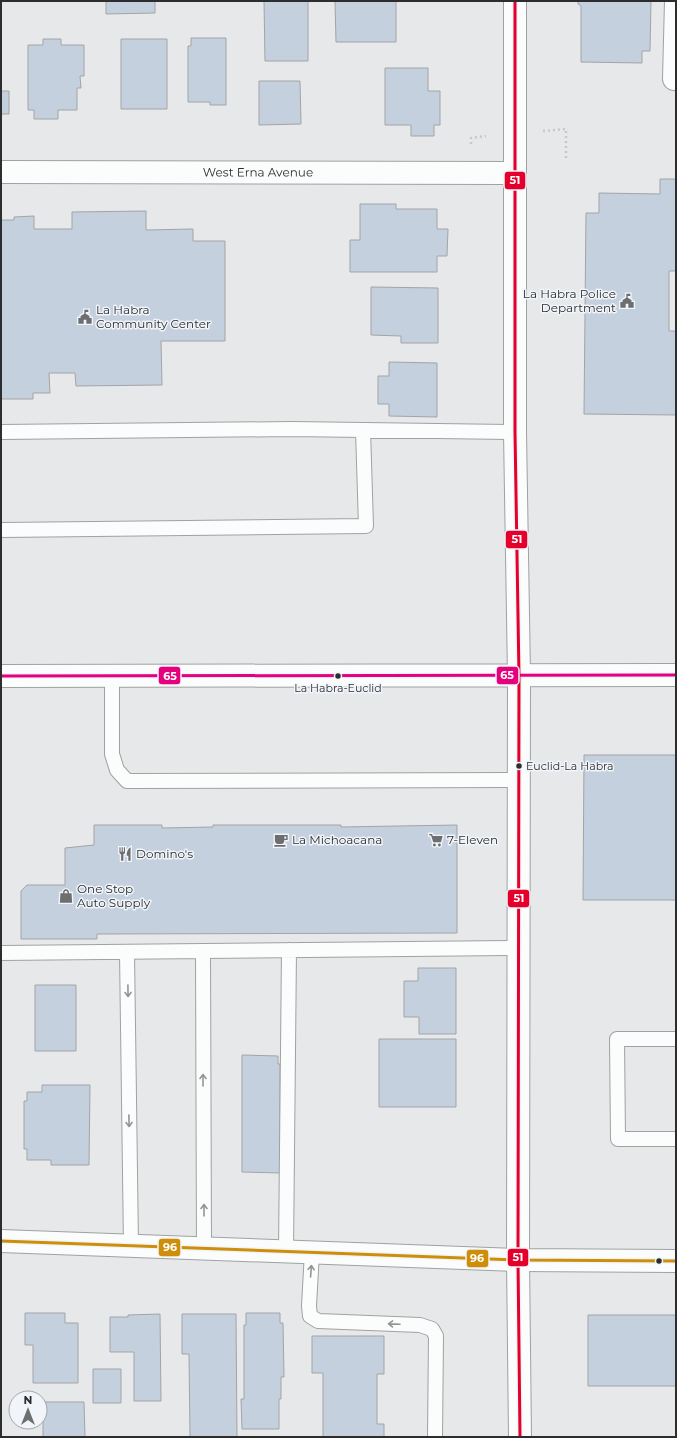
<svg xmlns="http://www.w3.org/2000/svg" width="677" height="1438" viewBox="0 0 677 1438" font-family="Montserrat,sans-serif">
	<rect width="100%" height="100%" fill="#e6e8ea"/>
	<path fill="#c4d0dd" stroke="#a3a4a6" d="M106,1H155V13L106,14Z
		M264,1H308V61H265Z
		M335,1H396V42H336Z
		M578,1H651L650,51H642V63L581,62V6L578,4Z
		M191,38H226V105H210V102H188V46H191Z
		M43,39H61V45H84V76H80L81,88H77V110H58V119H34V110H28V45H43Z
		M121,39H167V109H121Z
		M385,68H428V91H440V125H434V136H411V125H385Z
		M259,81H300L301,124L259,125Z
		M1,91H9V114H1Z
		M660,179H676V271H669V331H676V415L584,414L586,213H599V193L660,194Z
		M360,204H396V209H437V229H448L447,256H437V272H350V240H360Z
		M146,211V230L193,229V241H225V341H161L162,385L76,386L75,373H49L50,393H33V399H1V220H14V217L34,216V229H72V212Z
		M371,287L438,288V343H401V336L371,335Z
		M389,362L437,363V417L389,416V404H378V376H389Z
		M584,755H676V900H583Z
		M94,825H162V828L213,827V825H341V827L457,825V933L97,934V939H21V891L27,885H65V848L94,845Z
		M418,968H456V1034H419V1017H404V981H418Z
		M35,985H76V1051H35Z
		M379,1039H456V1107H379Z
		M242,1055L278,1056V1064H280V1173L242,1172Z
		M42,1085H90L89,1165H51V1160H27V1149H24V1101H27V1092H42Z
		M25,1313H65V1323H78V1383H33V1345H25Z
		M246,1313H280V1323H283L284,1377H281V1399H279V1429H242L241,1399H244V1325H246Z
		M160,1314L161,1401H134V1352H110V1317H128V1315Z
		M182,1314H236L237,1437H190L189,1354H182Z
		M588,1315H676V1386H588Z
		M312,1336H384V1374H377V1424H384V1437H323V1373H312Z
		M93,1369H121V1403H93Z
		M43,1402H84L85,1437H43Z"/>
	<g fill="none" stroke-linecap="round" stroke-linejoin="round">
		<defs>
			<path id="lane" d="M1,432L291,429L515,432
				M1,530L366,526L363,430
				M112,676V754L117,770L127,781L519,780
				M203,951L204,1249
				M127,952L131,1246
				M1,953L519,948
				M676,1039H617L618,1139H676
				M286,1251L289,950
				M312,1252L309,1306L310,1316L318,1321L420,1325L432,1329L436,1336L435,1437"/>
			<g id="street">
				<path d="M674,79L676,1"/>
				<path id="s1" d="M1,172L515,173"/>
				<path d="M1,1241L518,1260L676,1261"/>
			</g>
			<path id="secondary" d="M515,1V432L519,676L518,1260L520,1437
				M1,676L676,675"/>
		</defs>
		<use href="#lane" stroke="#a0a1a3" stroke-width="16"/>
		<use href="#street" stroke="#a0a1a3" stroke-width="24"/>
		<use href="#secondary" stroke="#a0a1a3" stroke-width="24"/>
		<path stroke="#c7c8c8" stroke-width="2.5" stroke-dasharray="2 3" stroke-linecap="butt" d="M543,131L566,129V161
			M471,144V138L486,136"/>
		<use href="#lane" stroke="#fbfcfc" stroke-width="14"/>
		<use href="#street" stroke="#fbfcfc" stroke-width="22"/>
		<use href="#secondary" stroke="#fbfcfc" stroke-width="22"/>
		<defs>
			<path id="bus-1" d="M1,676L676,675"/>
			<path id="bus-2" d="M515,1V432L519,676L518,1260L520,1437"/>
			<path id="bus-3" d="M1,1241L518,1260L676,1261"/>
		</defs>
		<use href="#bus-1" stroke="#f1f5fa" stroke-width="6"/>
		<use href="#bus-2" stroke="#f1f5fa" stroke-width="6"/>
		<use href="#bus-3" stroke="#f1f5fa" stroke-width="6"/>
		<use href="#bus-1" stroke="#e5007d" stroke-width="3"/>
		<use href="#bus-2" stroke="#e4002b" stroke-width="3"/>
		<use href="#bus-3" stroke="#ce8e09" stroke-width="3"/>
	</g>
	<defs><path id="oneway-shaft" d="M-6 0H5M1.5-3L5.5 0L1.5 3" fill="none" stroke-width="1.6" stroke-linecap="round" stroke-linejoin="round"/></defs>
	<g stroke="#939495">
		<use href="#oneway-shaft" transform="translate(128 991) rotate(89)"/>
		<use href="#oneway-shaft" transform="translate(203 1080) rotate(-90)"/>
		<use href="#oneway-shaft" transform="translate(129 1121) rotate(89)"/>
		<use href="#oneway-shaft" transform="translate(204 1210) rotate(-90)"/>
		<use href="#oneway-shaft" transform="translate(311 1271) rotate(-86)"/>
		<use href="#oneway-shaft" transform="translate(394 1324) rotate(-178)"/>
	</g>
	<defs>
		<symbol id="civic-bare" viewBox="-9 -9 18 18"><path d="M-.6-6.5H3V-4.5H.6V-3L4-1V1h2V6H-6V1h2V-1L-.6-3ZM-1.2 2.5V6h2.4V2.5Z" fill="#6c6e70" stroke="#f1f5fa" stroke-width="2.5" paint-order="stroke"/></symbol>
		<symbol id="cafe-bare" viewBox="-9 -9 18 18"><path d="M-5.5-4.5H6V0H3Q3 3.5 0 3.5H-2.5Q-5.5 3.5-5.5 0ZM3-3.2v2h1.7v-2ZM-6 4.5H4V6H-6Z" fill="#6c6e70" stroke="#f1f5fa" stroke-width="2.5" paint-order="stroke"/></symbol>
		<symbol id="supermarket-bare" viewBox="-9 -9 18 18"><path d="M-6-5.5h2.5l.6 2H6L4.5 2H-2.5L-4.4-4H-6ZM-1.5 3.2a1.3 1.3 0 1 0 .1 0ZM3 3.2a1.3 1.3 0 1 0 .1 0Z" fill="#6c6e70" stroke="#f1f5fa" stroke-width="2.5" paint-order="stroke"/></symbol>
		<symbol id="restaurant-bare" viewBox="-9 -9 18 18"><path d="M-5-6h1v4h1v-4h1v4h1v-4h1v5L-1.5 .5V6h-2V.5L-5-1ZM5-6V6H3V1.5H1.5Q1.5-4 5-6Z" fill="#6c6e70" stroke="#f1f5fa" stroke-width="2.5" paint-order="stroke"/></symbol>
		<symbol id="shop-bare" viewBox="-9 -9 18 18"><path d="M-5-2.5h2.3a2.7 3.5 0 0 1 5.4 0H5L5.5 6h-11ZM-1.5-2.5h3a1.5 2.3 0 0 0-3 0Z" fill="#6c6e70" stroke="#f1f5fa" stroke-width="2.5" paint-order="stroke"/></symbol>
	</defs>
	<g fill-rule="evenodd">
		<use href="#civic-bare" x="617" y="291" width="20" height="20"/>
		<use href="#civic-bare" x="75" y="307" width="20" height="20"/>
		<use href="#cafe-bare" x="271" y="830" width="20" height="20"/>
		<use href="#supermarket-bare" x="426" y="830" width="20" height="20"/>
		<use href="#restaurant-bare" x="115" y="844" width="20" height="20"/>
		<use href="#shop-bare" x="56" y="886" width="20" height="20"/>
	</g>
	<g fill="#2b2d2e" stroke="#f1f5fa" stroke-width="1.5">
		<circle cx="338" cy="676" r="3.5"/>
		<circle cx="519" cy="766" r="3.5"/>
		<circle cx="659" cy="1261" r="3.5"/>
	</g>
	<g text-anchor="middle" stroke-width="3" stroke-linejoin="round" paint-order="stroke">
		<g font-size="11" fill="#2b2d2e" stroke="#f1f5fa">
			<text x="338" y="692">La Habra-Euclid</text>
			<text x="526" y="770" text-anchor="start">Euclid-La Habra</text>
		</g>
		<g font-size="12" fill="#2b2d2e" stroke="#f1f5fa">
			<text dy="4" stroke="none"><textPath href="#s1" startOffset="257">West Erna Avenue</textPath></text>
		</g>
		<g font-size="12" fill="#2b2d2e" stroke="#f1f5fa" text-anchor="start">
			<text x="616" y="298" text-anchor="end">La Habra Police<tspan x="616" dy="14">Department</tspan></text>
			<text x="96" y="314">La Habra<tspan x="96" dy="14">Community Center</tspan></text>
			<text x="292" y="844">La Michoacana</text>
			<text x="447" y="844">7-Eleven</text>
			<text x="136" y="858">Domino's</text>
			<text x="77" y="893">One Stop<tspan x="77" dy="14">Auto Supply</tspan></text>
		</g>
	</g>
	<g stroke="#f1f5fa" stroke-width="1.5">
		<rect x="504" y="171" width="22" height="19" rx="4" fill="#e4002b"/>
		<rect x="505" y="530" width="23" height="19" rx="4" fill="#e4002b"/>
		<rect x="496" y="666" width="23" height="19" rx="4" fill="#e5007d"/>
		<rect x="158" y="666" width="23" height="19" rx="4" fill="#e5007d"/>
		<rect x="507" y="889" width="23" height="19" rx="4" fill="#e4002b"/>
		<rect x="158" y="1238" width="23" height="19" rx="4" fill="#ce8e09"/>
		<rect x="507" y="1248" width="22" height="19" rx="4" fill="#e4002b"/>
		<rect x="466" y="1249" width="23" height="19" rx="4" fill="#ce8e09"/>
	</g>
	<g font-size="11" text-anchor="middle" font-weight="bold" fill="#fff">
		<text x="515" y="184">51</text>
		<text x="517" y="543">51</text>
		<text x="507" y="679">65</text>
		<text x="170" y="680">65</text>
		<text x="519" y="902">51</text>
		<text x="170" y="1251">96</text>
		<text x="518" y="1261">51</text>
		<text x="477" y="1262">96</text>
	</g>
	<rect width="677" height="1438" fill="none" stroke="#2b2d2e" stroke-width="4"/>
	<g transform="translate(28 1410)"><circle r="19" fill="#f1f5fa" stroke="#a2a5a8"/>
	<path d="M0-3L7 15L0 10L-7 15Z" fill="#6c6e70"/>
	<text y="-6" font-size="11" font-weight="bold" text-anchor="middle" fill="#2b2d2e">N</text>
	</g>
</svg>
